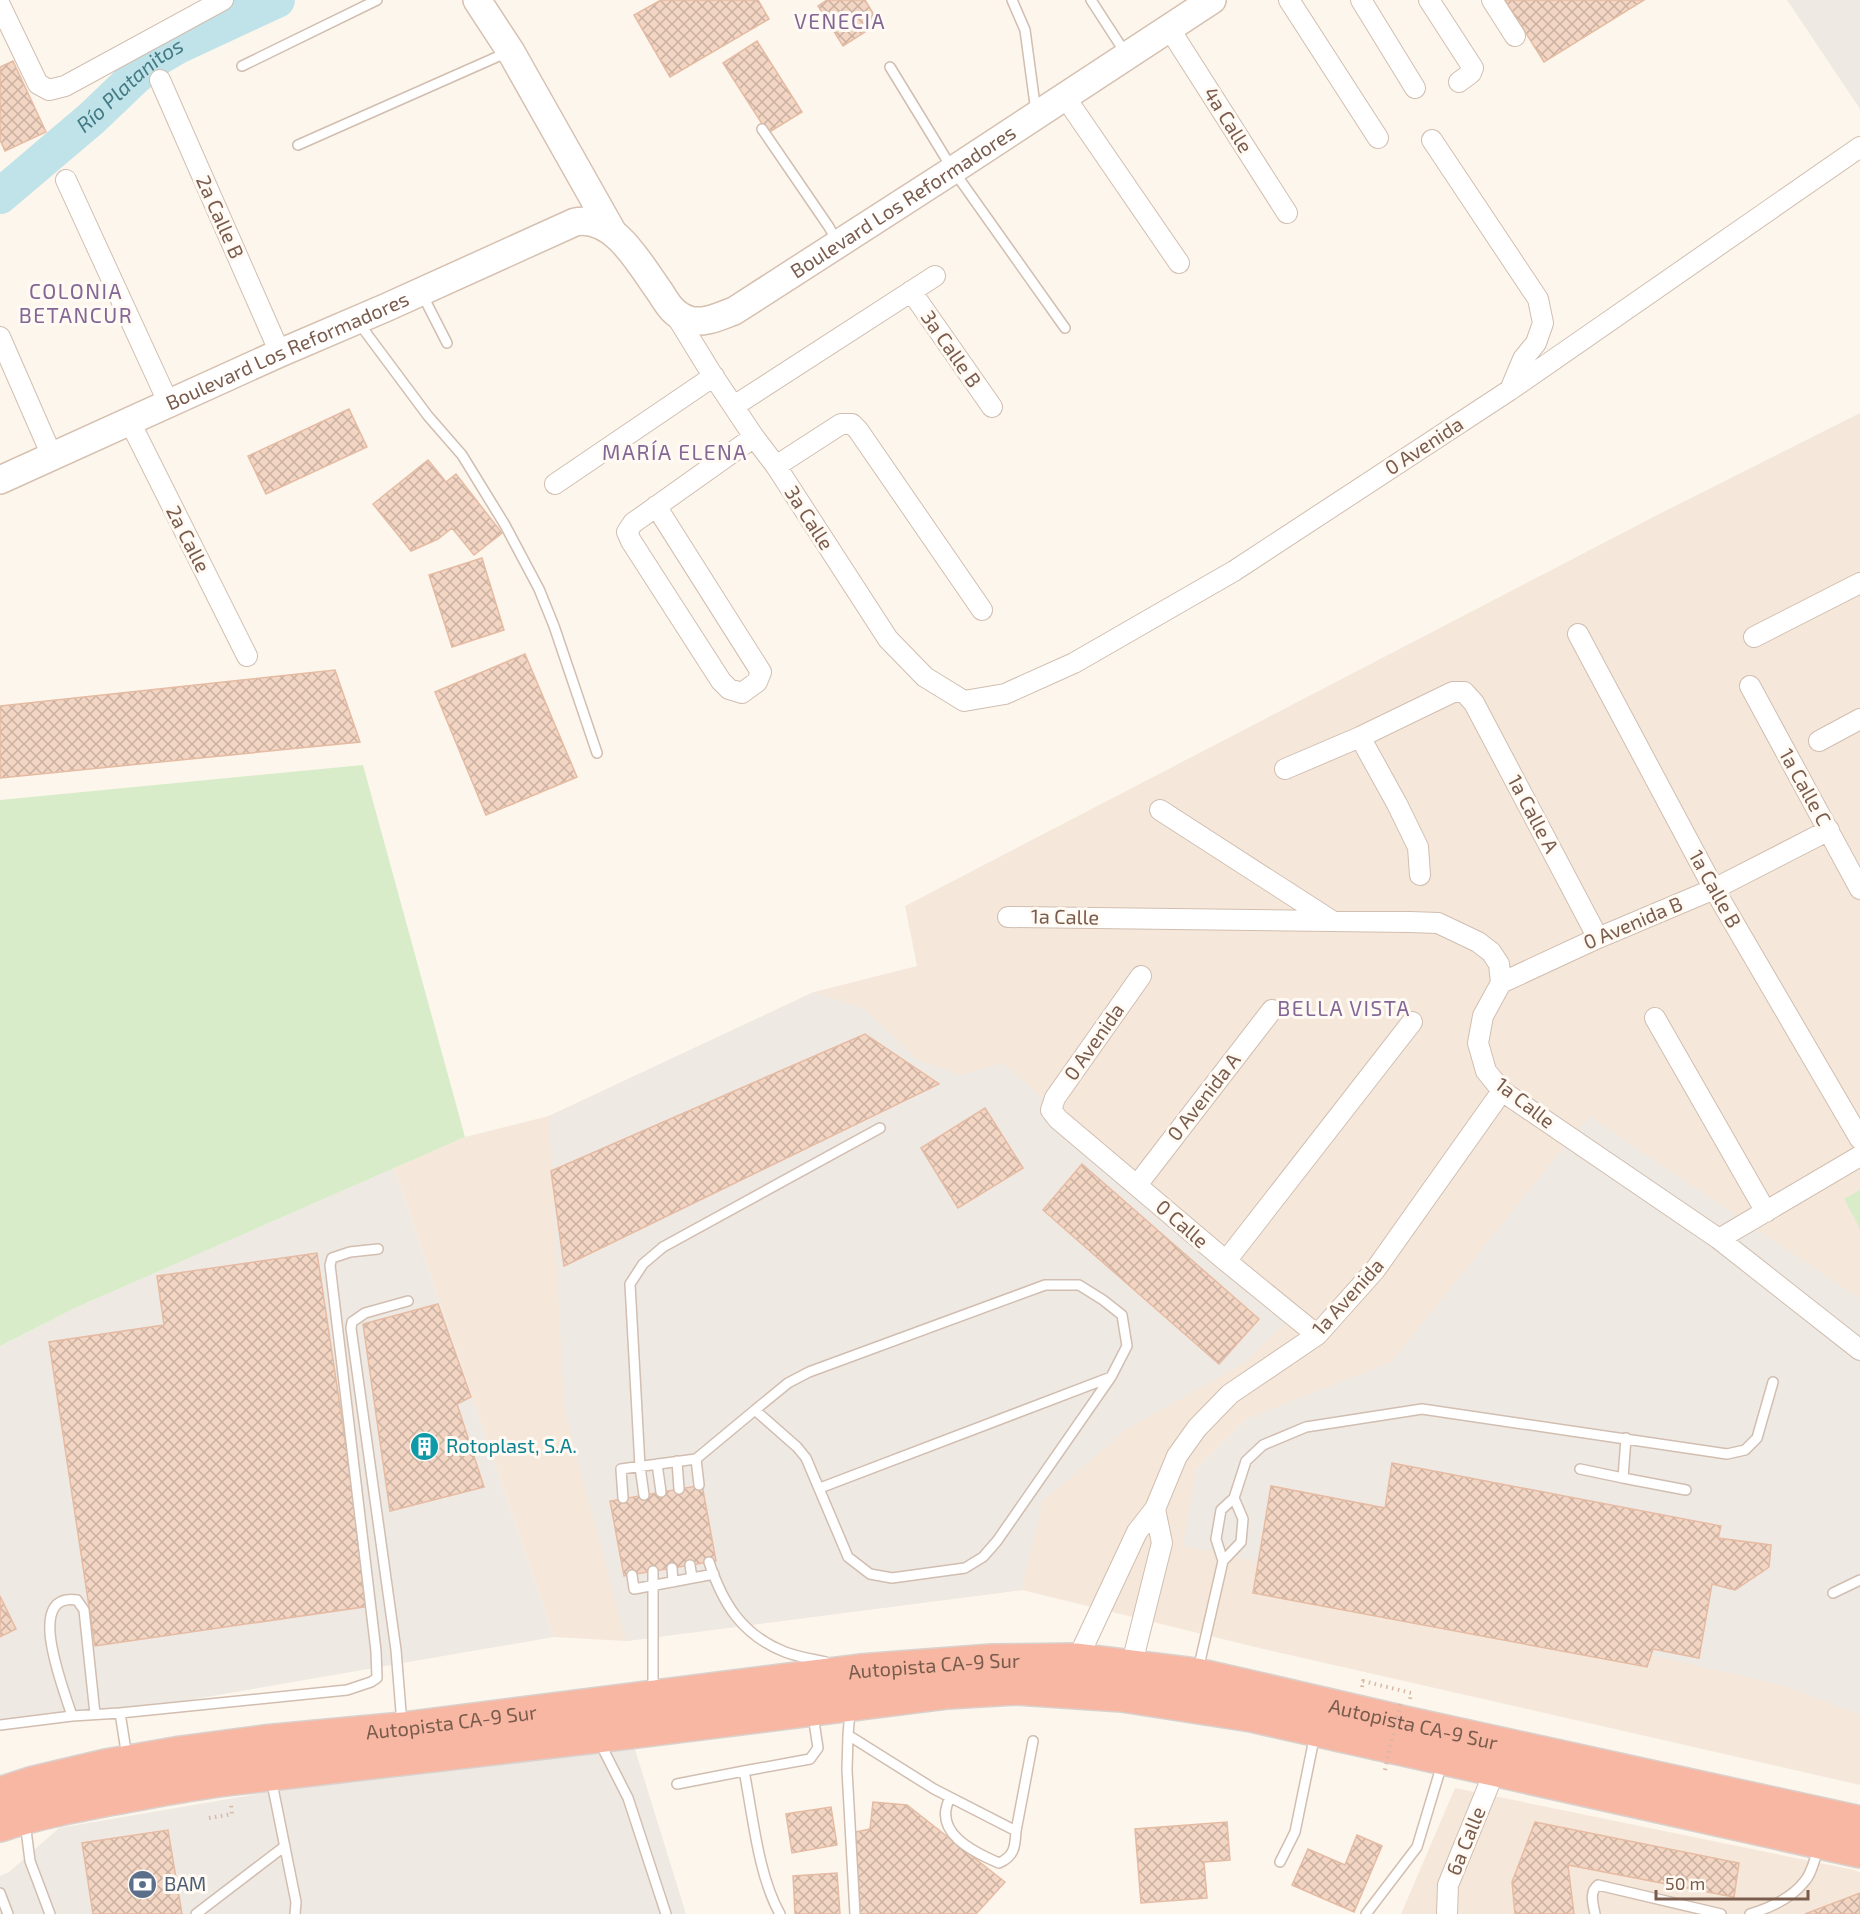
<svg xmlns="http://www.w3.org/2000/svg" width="1860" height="1914" viewBox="0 0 1860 1914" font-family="'Exo 2',sans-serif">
	<defs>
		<pattern id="building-cross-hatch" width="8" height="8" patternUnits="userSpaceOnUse" patternTransform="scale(1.5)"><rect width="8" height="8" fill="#f3d5c3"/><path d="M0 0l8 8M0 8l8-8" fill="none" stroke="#cab0a1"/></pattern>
	</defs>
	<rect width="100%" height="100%" fill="#fdf6ec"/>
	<path fill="#f5e8da" d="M1860,413V1785L1255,1647L1022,1590L626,1641L554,1637L394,1168L465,1137L549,1116L814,992L917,966L905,906L1661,513Z
		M1455,1788L1854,1870L1860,1872V1914H1401Z"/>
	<path fill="#efe9e4" d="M1787,0H1860V109Z
		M814,992L865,1009L918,1060L961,1075L1003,1063L1291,1318L1244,1363L1127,1429L1042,1502L1022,1590L626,1641L564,1409L549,1116Z
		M1589,1116L1860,1299V1715L1788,1687L1183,1545L1196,1469L1246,1419L1391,1362Z
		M394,1168L554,1637L79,1719L0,1731V1346L75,1308Z
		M629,1730L686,1914H0V1876L9,1872L59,1828Z"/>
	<path fill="#d8ecc9" d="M363,765L465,1137L75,1308L0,1346V800Z
		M1860,1190V1229L1844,1199Z"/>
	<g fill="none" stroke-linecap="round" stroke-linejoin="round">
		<path stroke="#bfe3e8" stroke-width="36" id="s1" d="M0,196L92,118L136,76L159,57L178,46L277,0"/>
	</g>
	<path fill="url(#building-cross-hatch)" stroke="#e6bba3" stroke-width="1.5" d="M661,0H758L769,19L670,77L634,15Z
		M827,0H865L879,23L843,46L818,6Z
		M1505,0H1644L1544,62Z
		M757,41L802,112L768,133L723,63Z
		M13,61L46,132L5,151L0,140V67Z
		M349,409L367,447L266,494L248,456Z
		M428,460L446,482L456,474L502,533L474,555L452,528L438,539L411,551L373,504Z
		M482,558L504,630L452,647L429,575Z
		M525,654L577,777L486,815L435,692Z
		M335,670L360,742L0,778V706Z
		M865,1034L939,1084L564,1266L551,1171Z
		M985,1108L1023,1168L958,1208L921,1148Z
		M1082,1164L1259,1319L1219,1364L1043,1210Z
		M317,1253L370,1606L95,1646L49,1342L164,1325L157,1276Z
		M438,1304L471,1397L457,1404L484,1487L390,1511L363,1324Z
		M1392,1463L1721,1526L1718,1538L1771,1545L1769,1567L1735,1590L1712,1584L1699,1658L1653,1649L1647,1667L1253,1593L1271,1486L1385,1508Z
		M702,1485L716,1561L624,1576L610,1501Z
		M0,1596L16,1629L0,1637Z
		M873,1802L907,1805L1005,1882L976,1914H859L855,1832L870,1829Z
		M831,1807L837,1845L792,1853L786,1814Z
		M1227,1822L1230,1860L1204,1862L1207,1898L1141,1903L1135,1829Z
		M1535,1822L1739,1863L1734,1897L1568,1865L1574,1914H1515L1512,1882Z
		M168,1830L182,1914H93L82,1843Z
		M1357,1835L1382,1846L1354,1912L1292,1885L1308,1849L1345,1865Z
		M837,1873L840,1914H795L793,1876Z
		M1860,1893V1914H1805Z"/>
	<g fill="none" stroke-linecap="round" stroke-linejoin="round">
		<defs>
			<path id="lane" d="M1012,0L1025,30L1036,112
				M1091,0L1126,54
				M242,66L377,0
				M890,67L953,170L1065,328
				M762,129L829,227L837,242
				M298,145L508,52
				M422,294L447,343
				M358,322L428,416L462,455L505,525L539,589L554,626L597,753
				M755,1410L788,1383L809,1372L1045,1285H1079L1103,1300L1122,1315L1127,1346L1111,1377L820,1488
				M1626,1438L1623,1478L1686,1490
				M696,1459L699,1485
				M677,1461L679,1489
				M657,1464L661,1492
				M1580,1469L1623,1478
				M644,1495L640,1467L630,1284L643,1264L663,1247L880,1128
				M623,1498L621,1469L696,1459L755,1410L797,1447L806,1458L848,1557L870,1574L892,1578L965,1568L983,1557L997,1541L1111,1377
				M1223,1561L1241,1542L1243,1519L1234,1498
				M709,1562C723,1604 742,1635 785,1652C798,1657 812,1659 826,1662
				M690,1565L692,1578
				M672,1568L673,1582
				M632,1575L634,1589L714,1574
				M1833,1593L1860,1580
				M1198,1670L1223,1561L1216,1539L1221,1510L1234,1498L1246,1461L1263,1445L1306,1427L1422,1409L1727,1454L1745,1450L1757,1438L1773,1382
				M653,1693V1571
				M850,1711L848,1735L934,1789L1016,1831L1033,1741
				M120,1713L347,1690L371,1682L377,1678L376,1651L330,1265L332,1258L350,1252L378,1249
				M72,1716C65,1692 23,1591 77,1600L84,1610L95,1714
				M402,1724L396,1650L351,1328L352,1322L365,1313L408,1301
				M0,1725L72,1716L120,1713L127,1757
				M848,1735L847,1770L855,1914
				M600,1743L628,1798L666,1914
				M744,1771L810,1759L818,1748L813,1715
				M271,1778L296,1902L295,1914
				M677,1784L744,1771C753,1816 758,1875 780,1914
				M950,1798C932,1832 973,1852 999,1863C1015,1856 1015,1846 1016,1831
				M25,1822L30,1861L50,1914
				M1280,1862L1295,1832L1315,1734
				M0,1893L8,1914
				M196,1914L285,1846
				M1366,1914L1417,1847L1442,1764
				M1595,1914C1593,1903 1589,1892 1598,1885L1721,1914
				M1750,1914C1769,1908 1791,1899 1804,1882C1812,1874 1815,1857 1819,1846"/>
			<path id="street" d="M1289,0L1378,138
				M1361,0L1415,88
				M1429,0L1473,68L1471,73L1459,82
				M1492,0L1515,36
				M0,5L38,84L49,90L65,86L223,0
				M1169,28L1287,213
				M160,80L280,353
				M1065,97L1179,263
				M1432,140L1538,299L1543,323L1536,343L1523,359L1510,390
				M66,180L169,404
				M911,291L992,407
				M675,314L710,371L754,437L776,466L888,639L925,677L964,701L1005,694L1074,663L1234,571L1510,390L1860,147
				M0,337L52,456
				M734,406L935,276
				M130,422L247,656
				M776,466L841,424H852L858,430L982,610
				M555,484L714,376
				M656,506L761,672L757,682L742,693L729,689L721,681L631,541L627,532L633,523L754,437
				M1578,634L1714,889L1860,1139
				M1754,637L1860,583
				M1750,686L1860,889
				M1360,737L1397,804L1418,847L1420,875
				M1819,741L1860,719
				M1285,769L1360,737L1453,692H1464L1474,703L1598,938
				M1160,810L1332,921
				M1008,917L1410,922L1438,923L1478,942L1491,952L1499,964L1501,983L1483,1016L1478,1043L1486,1071L1502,1091L1719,1239L1860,1350
				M1141,976L1055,1098L1051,1110L1058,1119L1226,1261L1317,1335
				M1501,983L1598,938L1714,889L1829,830
				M1655,1018L1766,1212
				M1137,1185L1272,1010
				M1719,1239L1860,1156
				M1226,1261L1412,1022
				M1077,1660L1137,1532L1155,1509L1177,1456L1197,1428L1230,1394L1317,1335L1375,1270L1502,1091
				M1131,1667L1162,1543L1155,1509
				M1447,1914L1448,1885L1495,1770"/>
			<g id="secondary">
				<path d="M477,0L511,52L612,231"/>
				<path id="s2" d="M0,480L280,353L385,308L575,222C615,215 640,265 660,292C668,305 674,315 689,320C705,324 720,316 734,311L953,170L1212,0"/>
			</g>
			<g id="highway">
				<path id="s3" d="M0,1794L34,1783L106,1766L181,1753L264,1742L403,1729L860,1671L992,1661L1077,1660L1197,1675L1405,1723L1860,1823"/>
				<path d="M0,1825C35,1813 72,1806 108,1799C148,1792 187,1784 227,1779L596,1736L948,1692L1015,1688L1122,1695L1251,1715L1860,1851"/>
			</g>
		</defs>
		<use href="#lane" stroke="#d1beb0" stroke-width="12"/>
		<use href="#street" stroke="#d1beb0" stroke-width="22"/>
		<use href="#secondary" stroke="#d6c0b0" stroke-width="30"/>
		<use href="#highway" stroke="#dad1cd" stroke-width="36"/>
		<path stroke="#d9b8a5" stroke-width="4" stroke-dasharray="1.5 4.5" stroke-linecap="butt" d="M1362,1687L1363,1681L1411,1693L1410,1699
			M209,1818L232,1814L231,1805"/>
		<use href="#lane" stroke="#fff" stroke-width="9"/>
		<use href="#street" stroke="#fff" stroke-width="20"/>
		<use href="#secondary" stroke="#fff" stroke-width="27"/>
		<use href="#highway" stroke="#f7b7a3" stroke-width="33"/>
		<path stroke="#d9b8a5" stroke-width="4" stroke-dasharray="1.5 4.5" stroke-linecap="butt" d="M1385,1770L1401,1700"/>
	</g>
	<defs>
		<symbol id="building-disc" viewBox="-11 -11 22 22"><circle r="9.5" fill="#0f9aa8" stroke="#fffaf3"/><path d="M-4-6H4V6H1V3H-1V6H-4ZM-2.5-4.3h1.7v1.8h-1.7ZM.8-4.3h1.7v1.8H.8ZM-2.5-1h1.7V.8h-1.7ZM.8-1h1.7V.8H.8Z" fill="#fff"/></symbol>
		<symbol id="bank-disc" viewBox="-11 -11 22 22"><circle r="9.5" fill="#5c6f8a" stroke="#fffaf3"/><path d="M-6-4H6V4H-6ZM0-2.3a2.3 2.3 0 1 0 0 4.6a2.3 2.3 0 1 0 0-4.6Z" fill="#fff"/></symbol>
	</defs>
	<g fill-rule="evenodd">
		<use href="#building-disc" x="408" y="1430" width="33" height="33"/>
		<use href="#bank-disc" x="126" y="1868" width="33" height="33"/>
	</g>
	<g text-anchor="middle" stroke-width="6" stroke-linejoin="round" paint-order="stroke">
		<g font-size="20" fill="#7a5c4d" stroke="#fffaf3">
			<text transform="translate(1228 120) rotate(58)" y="7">4a Calle</text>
			<text dy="7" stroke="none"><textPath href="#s2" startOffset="1036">Boulevard Los Reformadores</textPath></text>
			<text transform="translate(220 217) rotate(66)" y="7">2a Calle B</text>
			<text transform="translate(951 349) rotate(55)" y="7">3a Calle B</text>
			<text dy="7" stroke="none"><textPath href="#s2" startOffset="315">Boulevard Los Reformadores</textPath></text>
			<text transform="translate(1424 446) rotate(-33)" y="7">0 Avenida</text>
			<text transform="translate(809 518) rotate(57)" y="7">3a Calle</text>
			<text transform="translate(188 539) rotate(63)" y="7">2a Calle</text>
			<text transform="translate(1805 787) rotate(61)" y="7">1a Calle C</text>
			<text transform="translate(1533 814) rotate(62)" y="7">1a Calle A</text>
			<text transform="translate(1715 889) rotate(61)" y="7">1a Calle B</text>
			<text transform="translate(1065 917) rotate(1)" y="7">1a Calle</text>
			<text transform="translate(1633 923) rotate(-23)" y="7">0 Avenida B</text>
			<text transform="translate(1094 1042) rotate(-55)" y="7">0 Avenida</text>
			<text transform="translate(1204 1097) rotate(-52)" y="7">0 Avenida A</text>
			<text transform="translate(1525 1103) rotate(38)" y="7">1a Calle</text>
			<text transform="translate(1182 1224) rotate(41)" y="7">0 Calle</text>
			<text transform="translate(1348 1297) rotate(-48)" y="7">1a Avenida</text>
			<text dy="7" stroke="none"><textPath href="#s3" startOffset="944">Autopista CA-9 Sur</textPath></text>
			<text dy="7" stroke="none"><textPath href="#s3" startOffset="458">Autopista CA-9 Sur</textPath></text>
			<text dy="7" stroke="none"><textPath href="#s3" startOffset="1430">Autopista CA-9 Sur</textPath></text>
			<text transform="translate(1466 1841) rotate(-68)" y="7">6a Calle</text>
		</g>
		<g font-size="20" fill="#0d838f" stroke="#fffaf3" text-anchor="start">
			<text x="446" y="1453">Rotoplast, S.A.</text>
		</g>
		<g font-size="20" fill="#4e5e75" stroke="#fffaf3" text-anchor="start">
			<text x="164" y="1891">BAM</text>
		</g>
		<g font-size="21" letter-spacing="1.5" fill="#846695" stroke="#fffaf3">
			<text x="840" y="29">VENECIA</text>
			<text x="76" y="299">COLONIA<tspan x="76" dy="24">BETANCUR</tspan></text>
			<text x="675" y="460">MARÍA ELENA</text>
			<text x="1344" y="1016">BELLA VISTA</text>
		</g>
		<g font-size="21" font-style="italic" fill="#437c86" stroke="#fffaf3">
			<text dy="7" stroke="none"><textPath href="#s1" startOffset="171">Río Platanitos</textPath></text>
		</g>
	</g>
	<path d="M1656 1890v9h152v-9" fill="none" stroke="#7a5c4d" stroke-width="3"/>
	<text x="1665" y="1890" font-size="18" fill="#7a5c4d" stroke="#fffaf3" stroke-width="4.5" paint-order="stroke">50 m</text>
</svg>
